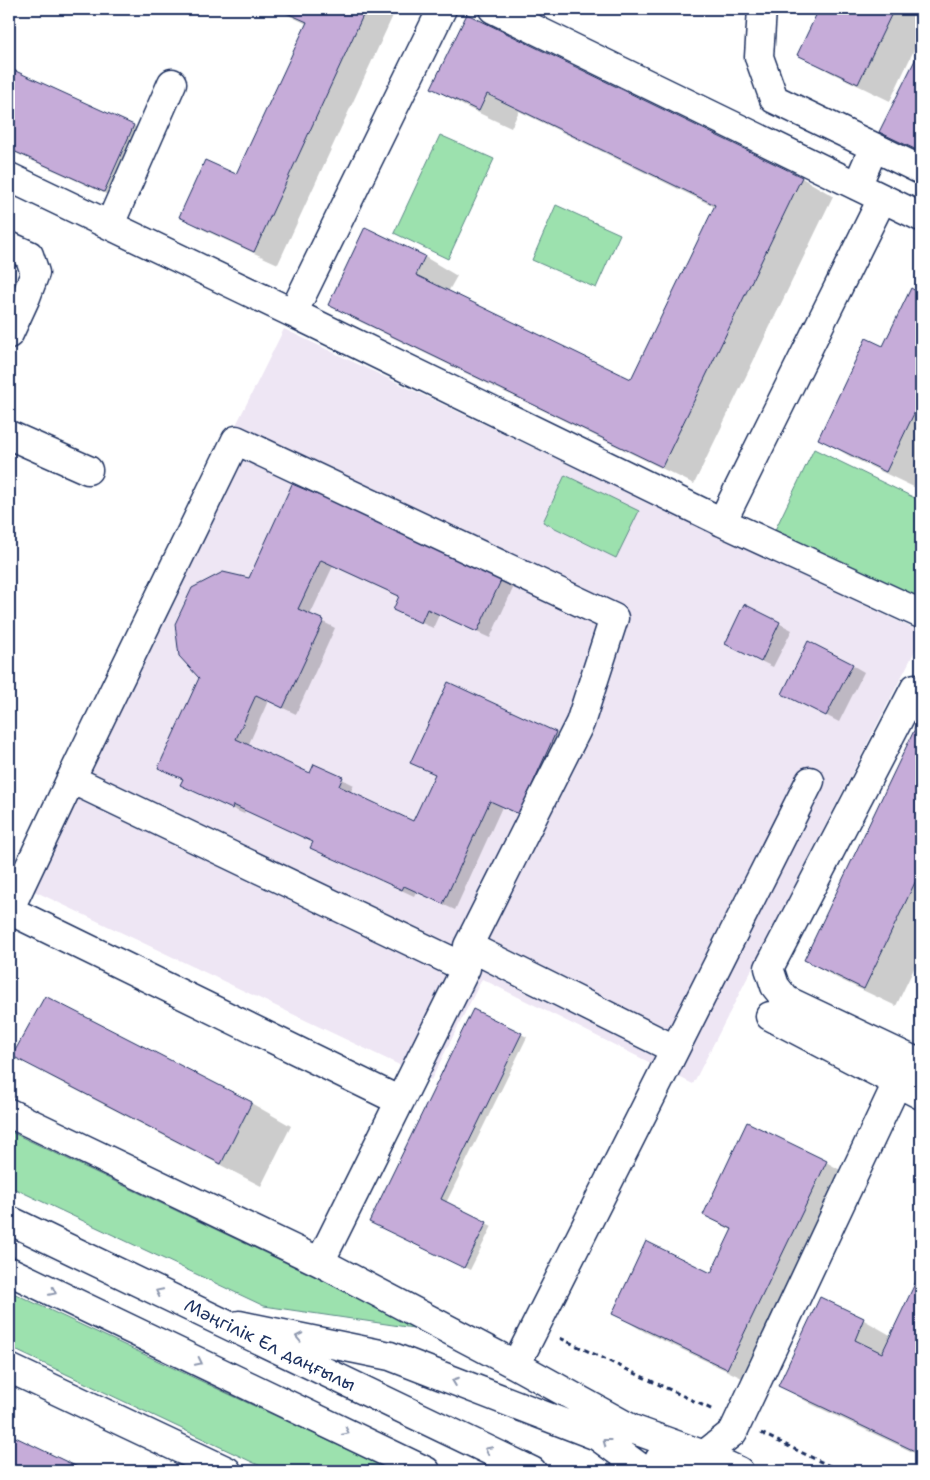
<svg xmlns="http://www.w3.org/2000/svg" width="930" height="1480" viewBox="0 0 930 1480" font-family="'Shantell Sans',sans-serif">
	<rect width="100%" height="100%" fill="#fff"/>
	<filter id="ink" filterUnits="userSpaceOnUse"><feTurbulence type="fractalNoise" baseFrequency=".02" numOctaves="2"/><feDisplacementMap in="SourceGraphic" scale="10" xChannelSelector="R" yChannelSelector="G"/><feConvolveMatrix kernelMatrix="1 2 1 2 8 2 1 2 1" color-interpolation-filters="sRGB"/></filter>
	<g filter="url(#ink)">
		<path fill="#eee6f4" d="M284,329L921,632V639L693,1084L482,979L431,1080L9,879Z"/>
		<path fill="#9ce1ae" stroke="#5c8886" d="M440,135L494,159L448,259L394,233Z
			M556,205L620,234L596,288L532,260Z
			M814,449L921,501V602L775,530Z
			M565,475L639,511L616,558L543,522Z
			M9,1131L427,1330L264,1306L9,1186Z
			M9,1291L393,1471H271L9,1347Z"/>
		<path fill="#0003" d="M275,9H396L278,264L204,230L180,216L237,176L307,24Z
			M820,9H921V35L890,101L830,72L798,54Z
			M467,16L802,178L833,196L694,484L361,322L329,304L365,229L425,257L457,276L448,292L631,381L715,207L519,111L511,128L464,106L432,87Z
			M921,51V155L880,131Z
			M9,70L134,126L157,139L128,204L9,150Z
			M911,290L921,295V484L918,489L851,457L820,439L884,348Z
			M293,485L387,522L384,527L450,557L516,582L490,638L439,615L433,628L406,616L400,597L333,566L310,615L335,628L296,714L268,701L248,746L311,775L342,779L354,785L350,793L414,822L436,775L412,762L449,683L556,733L568,739L531,820L502,807L455,910L416,892L414,896L324,854L314,842L245,810L244,814L194,791L184,780L159,767L249,580Z
			M745,606L792,630L773,667L738,650Z
			M852,665L864,672L839,722L796,700Z
			M921,719V954L896,1006L837,978L805,960Z
			M9,860L33,874L9,923Z
			M46,998L251,1103L291,1126L261,1186L53,1078L13,1055Z
			M521,1034L527,1037L446,1203L492,1226L470,1270L376,1224Z
			M826,1162L858,1180L759,1386L645,1332L613,1313L712,1274L733,1231L704,1215Z
			M921,1274V1456L811,1404L779,1385L820,1299L864,1320L892,1336Z
			M9,1435L83,1471H9Z"/>
		<path fill="#c6acd9" stroke="#1b2f5e" d="M278,9H366L254,252L179,217L205,160L236,174L307,22Z
			M819,9H894L858,84L797,55Z
			M467,14L802,177L662,467L328,305L365,227L425,256L416,275L631,379L715,205L487,94L479,111L431,88Z
			M921,48V152L879,132Z
			M9,68L134,125L104,192L9,149Z
			M911,288L921,294V399L886,472L818,439L866,338L883,346Z
			M292,484L318,495L321,489L375,514L372,520L449,556L453,549L504,574L477,632L427,609L421,623L393,610L399,596L321,560L298,609L324,620L283,708L256,695L236,739L310,773L314,764L343,777L339,786L413,821L435,774L410,763L448,682L556,732L519,814L490,801L443,904L404,886L402,890L310,848L313,842L233,805L232,809L180,785L183,779L158,768L199,678L179,656L175,624L192,588L223,572L249,578Z
			M744,604L780,622L761,662L725,644Z
			M808,641L853,664L826,716L782,694Z
			M921,716V870L864,989L804,960Z
			M45,996L252,1102L221,1164L12,1056Z
			M473,1009L522,1033L441,1199L487,1222L464,1268L369,1222Z
			M747,1122L827,1161L727,1369L612,1314L646,1241L711,1273L732,1229L703,1215Z
			M921,1271V1454L778,1386L820,1297L864,1318L855,1340L882,1353Z
			M9,1434L86,1471H9Z"/>
		<g fill="none" stroke-linecap="round" stroke-linejoin="round">
			<defs>
				<path id="minor" d="M442,9L293,313L722,522
					M493,9L921,217
					M762,9L759,57L774,99L874,147L857,186
					M874,147L921,170
					M9,177L293,313
					M882,199L722,522L921,614
					M110,224L172,83
					M9,246L29,255L35,273L26,297L9,334
					M9,435L88,470
					M915,688L769,968L775,986L786,1000L921,1064
					M71,779L466,968
					M9,910L71,779L236,440L614,618L580,723L468,946L466,968L320,1262
					M9,910L400,1101
					M468,946L674,1049
					M770,1016L921,1095
					M9,1113L320,1262L516,1365L632,1429L704,1455L739,1471
					M239,1325L390,1356L597,1436L645,1471
					M516,1365L810,781
					M9,1368L227,1471
					M659,1460L704,1455L733,1432L897,1083"/>
				<path id="major" d="M9,1220L532,1471
					M9,1271L426,1471"/>
			</defs>
			<use href="#minor" stroke="#1b2f5e" stroke-width="31"/>
			<use href="#major" stroke="#1b2f5e" stroke-width="31"/>
			<path stroke="#1b2f5e" stroke-width="3" stroke-dasharray="5 4" stroke-linecap="butt" d="M560,1338L713,1410
				M761,1433L840,1471"/>
			<use href="#minor" stroke="#fff" stroke-width="28"/>
			<use href="#major" stroke="#fff" stroke-width="28"/>
		</g>
		<defs><path id="oneway-chevron" d="M-2-3.5L2.5 0L-2 3.5" fill="none" stroke-width="1.6" stroke-linecap="round" stroke-linejoin="round" transform="scale(1.25)"/></defs>
		<g stroke="#8d97ae">
			<use href="#oneway-chevron" transform="translate(53 1292) rotate(26)"/>
			<use href="#oneway-chevron" transform="translate(159 1292) rotate(-154)"/>
			<use href="#oneway-chevron" transform="translate(299 1337) rotate(-168)"/>
			<use href="#oneway-chevron" transform="translate(199 1362) rotate(26)"/>
			<use href="#oneway-chevron" transform="translate(455 1381) rotate(-159)"/>
			<use href="#oneway-chevron" transform="translate(346 1432) rotate(26)"/>
			<use href="#oneway-chevron" transform="translate(606 1442) rotate(-143)"/>
			<use href="#oneway-chevron" transform="translate(488 1450) rotate(-154)"/>
		</g>
	</g>
	<g text-anchor="middle" stroke-width="4" stroke-linejoin="round" paint-order="stroke">
		<g font-size="18" fill="#1b2f5e" stroke="#fff">
			<text transform="translate(270 1345) rotate(26)" y="6">Мәңгілік Ел даңғылы</text>
		</g>
	</g>
	<rect width="930" height="1480" fill="none" stroke="#fff" stroke-width="30"/>
	<rect x="15" y="15" width="900" height="1450" fill="none" stroke="#1b2f5e" stroke-width="2" filter="url(#ink)"/>
</svg>
